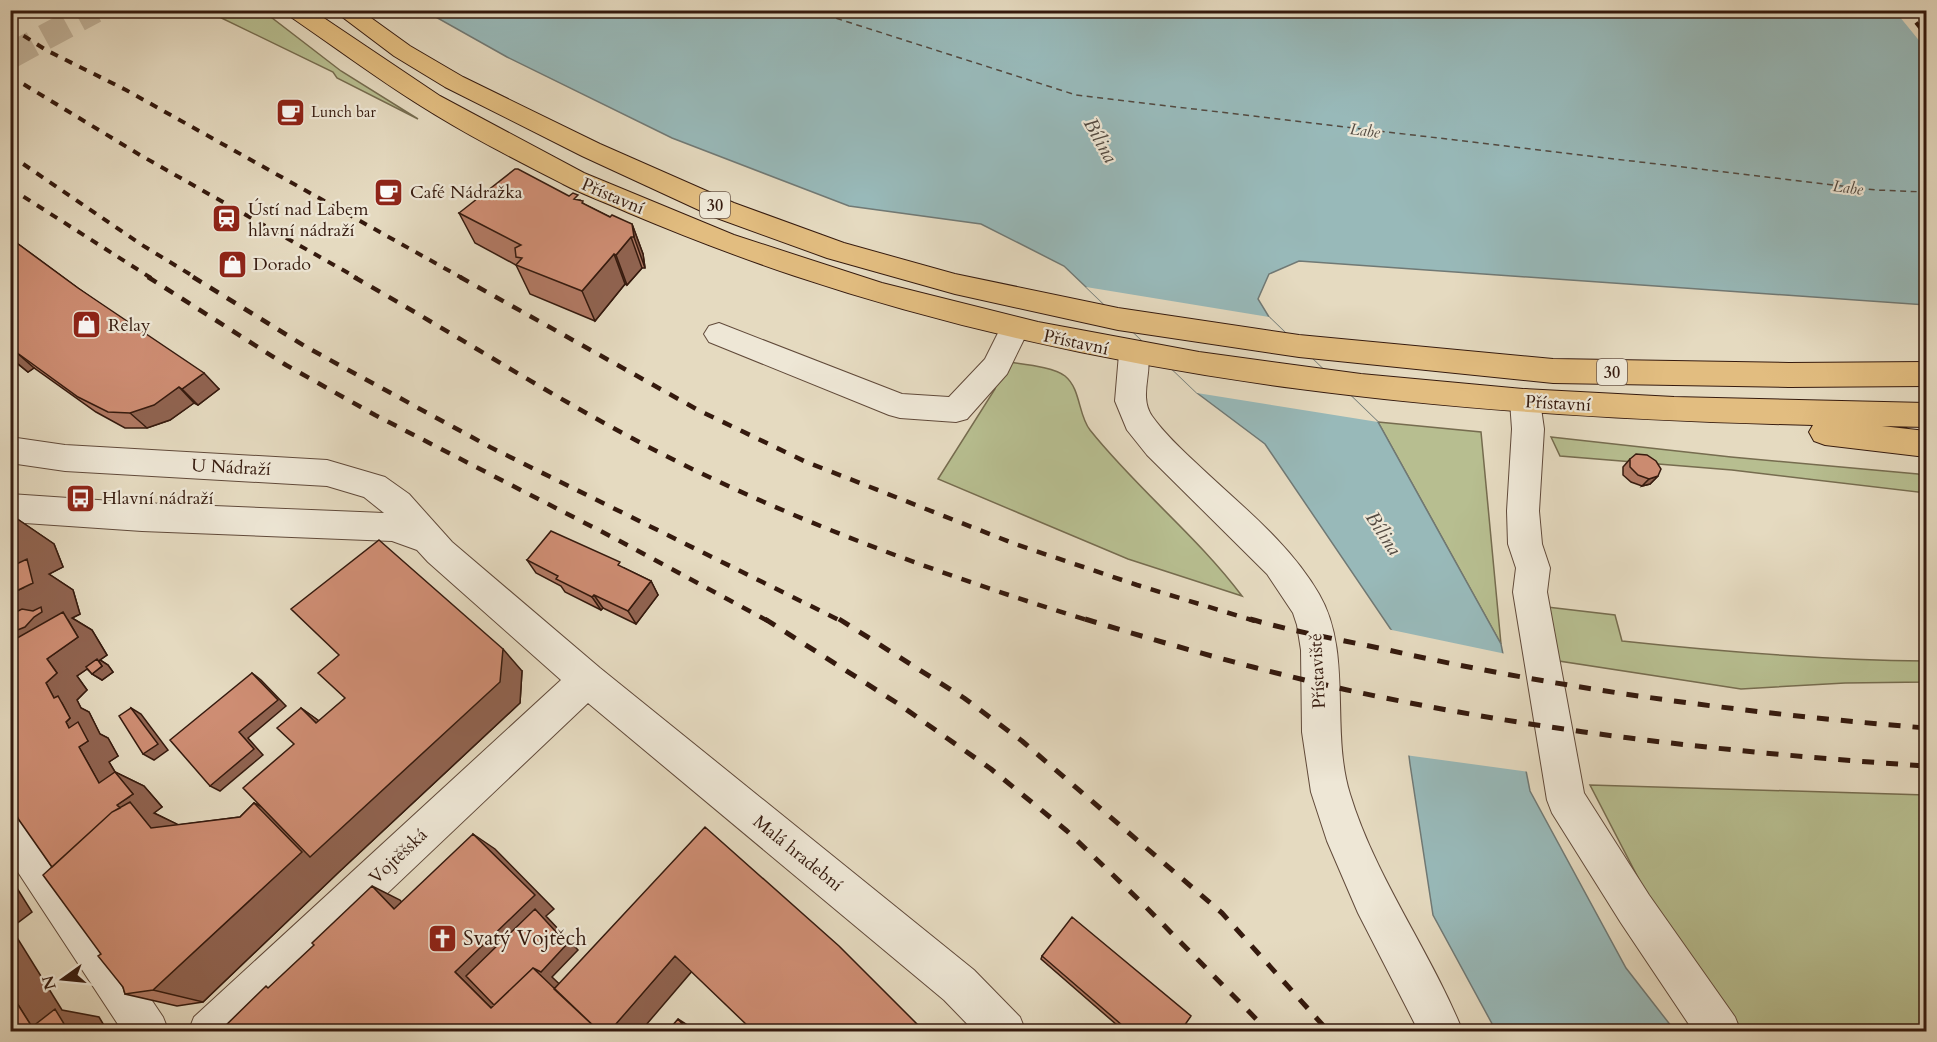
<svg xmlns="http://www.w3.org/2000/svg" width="1937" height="1042" viewBox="0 0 1937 1042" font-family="Cardo,serif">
	<rect width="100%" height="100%" fill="#e5dac0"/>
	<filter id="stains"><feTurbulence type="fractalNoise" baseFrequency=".00333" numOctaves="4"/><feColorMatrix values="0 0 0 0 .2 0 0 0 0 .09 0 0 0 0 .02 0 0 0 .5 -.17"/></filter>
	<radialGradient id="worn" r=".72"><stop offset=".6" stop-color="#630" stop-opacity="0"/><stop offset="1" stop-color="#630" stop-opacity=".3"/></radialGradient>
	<path fill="#b7be90" stroke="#766c4f" stroke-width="1.5" d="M207,11H263L341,71L418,119L337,78L333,72Z
		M1003,361C1018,364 1053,366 1065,376C1081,389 1078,415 1090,430C1137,489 1197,536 1242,596L1128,559L938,479L995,389Z
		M1378,422L1481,432L1501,644Z
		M1551,437L1731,457L1918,474L1926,477V493L1732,470L1560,456Z
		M1547,607L1615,615L1622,641C1724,652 1824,660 1926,661V682L1845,683L1741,689L1559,661Z
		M1590,785L1926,795V1031H1743L1644,889Z"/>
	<path fill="#98b9b9" stroke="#707975" stroke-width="1.5" d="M425,11H1926V305L1299,261L1269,274L1258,299L1269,317L1378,422L1501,644L1530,791L1626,968L1675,1031H1496L1433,915L1410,764L1394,634L1265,444L1197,393L1064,266L981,224L849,206L672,138L507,57Z"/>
	<path fill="#e5dac0" d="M1895,11H1926V49Z
		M1086,287L1269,317L1378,422L1197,393Z
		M1387,629L1506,654L1530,772L1405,755L1391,635Z"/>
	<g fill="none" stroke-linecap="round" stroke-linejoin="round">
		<path stroke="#534a41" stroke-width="1.5" stroke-dasharray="6 4.5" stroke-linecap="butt" d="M774,10L826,15L1076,95L1876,190L1926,192"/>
		<path stroke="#c2b49c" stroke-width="26" stroke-dasharray="26 13" stroke-linecap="butt" d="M10,56L95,10"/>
		<defs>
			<path id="minor" d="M1014,318L1024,321L1029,329L1007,374L967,419L956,422L900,418L889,415L709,342L704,334L709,326L719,323L902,394L949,397L985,359L1004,321Z
				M1134,343L1145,346C1156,368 1137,394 1152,416C1164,433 1180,448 1195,462C1238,503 1289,542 1319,594C1353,652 1330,730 1350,794C1376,879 1430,950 1463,1032H1419L1358,913L1327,841L1311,792L1302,732L1301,650L1297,625L1293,613L1267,574L1147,455L1127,430L1115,401L1119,354L1123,346Z
				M1525,389L1536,392L1540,401L1544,429L1539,511L1542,544L1550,568L1547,592L1584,793L1649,895L1735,1017L1741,1032H1694L1621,923L1552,813L1547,800L1513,592L1516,568L1508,544L1507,511L1512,429L1510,401L1514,392Z
				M10,437L65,445L327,460L385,477L409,494L452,542L600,668L974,970L1020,1017L1026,1032H975L944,1000L588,703L241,1032H188L194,1017L561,680L428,562L417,550L392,541L142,531L10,522V494L142,503L384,513L364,497L327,486L65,471L10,463Z
				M10,805L24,810L163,1017L169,1032H123L10,860Z"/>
			<path id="major" d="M285,10H312L440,96L584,173L734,235L882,283L1038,322L1199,352L1361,374L1523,389L1674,397L1926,403V427L1882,426L1926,431V457L1825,445L1814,441L1809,432L1813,425C1468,417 1125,386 795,276C738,257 684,236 629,213C607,203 584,195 563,184C516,160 465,134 421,106C376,78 332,45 288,15Z
				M333,10H360L410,46L463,77L600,144L734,203L844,243L955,274L1118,308L1299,335L1553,359L1789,363L1926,362V386L1789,387L1553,383L1299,357L1118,330L955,294L827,258L714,217L582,156L445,87L394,56Z"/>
		</defs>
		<use href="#minor" stroke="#614a3a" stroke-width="2"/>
		<use href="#major" stroke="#351a0e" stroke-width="2"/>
		<use href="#minor" fill="#eee7d6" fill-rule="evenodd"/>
		<use href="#major" fill="#e2bd80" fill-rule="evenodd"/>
		<path stroke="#351a0e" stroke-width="4" stroke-dasharray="8 8" stroke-linecap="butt" d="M1906,10L1926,35
			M10,27L46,50L126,90L462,278
			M10,76L140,155L357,278
			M10,155L142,245L196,278
			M10,188L151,278"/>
		<path stroke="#351a0e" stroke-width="4.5" stroke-dasharray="10 10" stroke-linecap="butt" d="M148,277L286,365L375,415L616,539L768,621
			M193,277L308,348L490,447L841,621
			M354,277C462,338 566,406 676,461C809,527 948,577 1090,621
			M460,277L698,410L804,461L1015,544L1137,585L1255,621"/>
		<path stroke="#351a0e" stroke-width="5" stroke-dasharray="12 12" stroke-linecap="butt" d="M765,619L897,703L991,769L1067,831L1139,900L1269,1032
			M839,619L964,698L1022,741L1222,913L1329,1032
			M1085,619C1173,646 1262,671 1352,691C1541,732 1733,753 1926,766
			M1250,619C1295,632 1342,640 1388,650C1566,690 1744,713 1926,728"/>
	</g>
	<path fill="#b17963" stroke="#351a0e" stroke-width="1.5" d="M580,200L584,204L610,217L632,224L643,254L645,268H642L627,285L625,284L595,321L530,294L516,265L475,243L459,213Z
		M10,238L78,288L219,389L198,405L194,403L170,420L147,428H125L96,412L34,368L28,372L10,358Z
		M1630,459L1658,476L1650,484L1642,486L1631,482L1623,475V467Z
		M10,514L54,544L63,567L49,574L73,590L80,614L72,618L92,630L107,655L100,660L108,665L113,672L102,680L92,674L87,669L77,676L87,690L77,700L81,708L89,712L100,734L108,738L118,756L109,762L115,772L144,786L162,807L154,813L178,825L240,817L254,803L261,806L294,744L301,708L319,721L522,671L520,703L340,871L203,1002L177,1006L125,994L123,987L101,954L52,867L10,802Z
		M527,560L624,568L651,581L658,595L636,624L603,608L601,610L565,592L561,586L536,573Z
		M1042,956L1180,1032H1125L1041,959Z"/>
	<path fill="#906350" stroke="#351a0e" stroke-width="1.5" fill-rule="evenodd" d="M632,224L643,254L645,268L634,237Z
		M631,237L642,268L627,285L616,255Z
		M614,254L625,284L595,321L582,291Z
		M16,352L34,368L28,372L10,357V355Z
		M204,373L219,389L198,405L182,389Z
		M179,387L194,403L170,420L147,428L130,413Z
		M1658,476L1650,484L1642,486L1649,479Z
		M10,514L54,544L63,567L49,574L73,590L80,614L72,618L92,630L107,655L100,660L108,665L113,672L102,680L92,674L102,666L99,661L77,676L87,690L77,700L81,708L89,712L100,734L108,738L118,756L109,762L115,772L144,786L162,807L154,813L177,824L197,849L159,832L160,833L96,894L63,882L130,820L117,805L129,797L99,783L79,747L88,741L85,737L69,728L66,722L70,718L62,703L54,698L46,683L57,673L47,659L78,637L68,620L64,621L71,625L72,631L64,635L56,645L39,652L43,659L19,645L10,649V594L23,588L10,580V538L16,535L10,519ZM116,774L133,794L129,796Z
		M651,581L658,595L636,624L628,611Z
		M594,595L603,608L601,610L592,597Z
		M503,649L522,671L520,703L340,871L203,1002L153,990L254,803L294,824Z
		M252,673L261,680L286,706L248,738L263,755L220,791L210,786L239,732Z
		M131,708L141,714L168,750L154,760L143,754Z
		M301,708L329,728L316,723Z
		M473,834L495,849L554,909L546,916L578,950L552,977L609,1031L675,956L693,970L640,1032H600L491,1008L455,972Z
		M10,877L32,912L11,928L62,1010L99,1017L108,1032H56L32,1027L10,992Z
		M372,886L400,900L420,922L394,909Z
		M678,1019L686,1024L693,1032H689Z"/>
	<path fill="#ce8d73" stroke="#351a0e" stroke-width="1.5" d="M515,169H518L569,196L573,193L578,195L574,199L583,201L582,203L610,217L612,215L632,224L634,237H631L616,255L614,254L582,291L516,265L522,258L516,257L515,248L521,245L459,213Z
		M10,238L78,288L204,373L182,389L179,387L154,405L130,413L108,412L78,397L16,352L10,355Z
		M1636,454L1647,455L1656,461L1661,469L1658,476L1649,479L1638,475L1630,467V459Z
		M10,519L16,535L10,538Z
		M551,531L620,562L618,565L651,581L628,611L594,595L592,597L556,579L558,576L527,560Z
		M379,540L503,649L500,682L310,857L243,788L294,744L277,728L301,708L316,723L345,698L318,673L339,655L291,609Z
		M27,559L33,583L10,594V567Z
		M41,607L42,612L34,617L25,627L10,633V615L22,609L33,611Z
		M63,612L78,637L47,659L57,673L46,683L54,698L58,696L70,718L66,722L69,728L78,722L88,741L79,747L99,783L115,772L133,794L117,805L120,808L112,812L52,867L19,820L10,802V638L12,641Z
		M97,659L102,666L92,674L86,667Z
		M252,673L278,700L239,732L254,749L210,786L170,740Z
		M131,708L158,744L143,754L119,716Z
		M130,802L151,828L240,817L254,803L302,852L153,990L125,994L123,987L98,956L101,954L43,875L112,812Z
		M705,827L839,946L925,1032H747L750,1028L675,956L609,1032H600L554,989Z
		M473,834L535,895L455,972L491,1008L533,968L600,1032H219L266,986L268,988L314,945L312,943L372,886L394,909Z
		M535,909L567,944L541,972L533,968L494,1005L466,976Z
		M1072,917L1191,1016L1180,1032H1130L1042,956Z
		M10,992L32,1027L55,1009L69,1032H10Z
		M678,1019L689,1032H667Z"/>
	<defs>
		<symbol id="cafe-square" viewBox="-11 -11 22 22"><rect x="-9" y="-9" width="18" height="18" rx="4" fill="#8f2418" stroke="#eee7d6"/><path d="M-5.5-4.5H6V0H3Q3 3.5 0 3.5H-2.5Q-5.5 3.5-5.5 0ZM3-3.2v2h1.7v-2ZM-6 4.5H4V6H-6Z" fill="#fff"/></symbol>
		<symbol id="station-square" viewBox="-11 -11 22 22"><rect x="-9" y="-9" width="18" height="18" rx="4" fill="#8f2418" stroke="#eee7d6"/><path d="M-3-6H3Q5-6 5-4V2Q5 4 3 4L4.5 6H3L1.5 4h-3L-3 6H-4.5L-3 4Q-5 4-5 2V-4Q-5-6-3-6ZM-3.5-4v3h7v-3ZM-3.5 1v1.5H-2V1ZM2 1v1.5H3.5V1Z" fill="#fff"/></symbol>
		<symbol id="shop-square" viewBox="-11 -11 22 22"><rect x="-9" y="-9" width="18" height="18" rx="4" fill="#8f2418" stroke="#eee7d6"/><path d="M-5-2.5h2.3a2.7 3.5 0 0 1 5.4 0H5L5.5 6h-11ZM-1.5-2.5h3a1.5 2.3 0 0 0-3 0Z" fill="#fff"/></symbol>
		<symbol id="bus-square" viewBox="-11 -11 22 22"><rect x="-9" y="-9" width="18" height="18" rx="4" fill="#8f2418" stroke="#eee7d6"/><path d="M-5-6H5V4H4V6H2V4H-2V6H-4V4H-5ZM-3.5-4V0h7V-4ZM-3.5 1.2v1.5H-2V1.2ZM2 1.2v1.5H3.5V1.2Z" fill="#fff"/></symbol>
		<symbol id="church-square" viewBox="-11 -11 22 22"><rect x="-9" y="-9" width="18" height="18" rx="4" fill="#8f2418" stroke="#eee7d6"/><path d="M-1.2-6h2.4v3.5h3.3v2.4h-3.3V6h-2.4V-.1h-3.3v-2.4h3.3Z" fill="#fff"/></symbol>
	</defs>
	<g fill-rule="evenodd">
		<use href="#cafe-square" x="274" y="96" width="33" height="33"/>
		<use href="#cafe-square" x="372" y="176" width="33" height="33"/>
		<use href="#station-square" x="210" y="202" width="33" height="33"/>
		<use href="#shop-square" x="216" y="248" width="33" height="33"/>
		<use href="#shop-square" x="70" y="308" width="33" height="33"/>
		<use href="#bus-square" x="64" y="482" width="33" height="33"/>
		<use href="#church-square" x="426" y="922" width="33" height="33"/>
	</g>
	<g text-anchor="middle" stroke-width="4.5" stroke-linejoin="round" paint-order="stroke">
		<g font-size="15" fill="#351a0e" stroke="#eee7d6" text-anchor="start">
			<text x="311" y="117">Lunch bar</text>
		</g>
		<g font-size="16" font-style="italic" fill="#534a41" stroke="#eee7d6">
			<text transform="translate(1365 130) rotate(7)" y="6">Labe</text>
			<text transform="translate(1848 187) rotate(7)" y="6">Labe</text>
		</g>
		<g fill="#eee7d6" stroke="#6c584a" stroke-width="1.5">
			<rect x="700" y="192" width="30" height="26" rx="4.5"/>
			<rect x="1597" y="359" width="30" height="26" rx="4.5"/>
		</g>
		<g font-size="16" font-weight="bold" fill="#351a0e">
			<text x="715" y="211">30</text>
			<text x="1612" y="378">30</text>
		</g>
		<g font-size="18" fill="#351a0e" stroke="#eee7d6" text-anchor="start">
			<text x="410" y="198">Café Nádražka</text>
			<text x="248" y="215">Ústí nad Labem<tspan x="248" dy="21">hlavní nádraží</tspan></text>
			<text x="253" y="270">Dorado</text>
			<text x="108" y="331">Relay</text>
			<text x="102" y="504">Hlavní nádraží</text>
		</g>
		<g font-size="18" fill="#351a0e" stroke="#eee7d6">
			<text transform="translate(613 196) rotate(23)" y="6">Přístavní</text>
			<text transform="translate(1076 342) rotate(12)" y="6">Přístavní</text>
			<text transform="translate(1558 403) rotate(3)" y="6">Přístavní</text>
			<text transform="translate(231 467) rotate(3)" y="6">U Nádraží</text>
			<text transform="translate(1317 671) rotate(-93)" y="6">Přístaviště</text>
			<text transform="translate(798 853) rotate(39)" y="6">Malá hradební</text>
			<text transform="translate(398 856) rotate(-43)" y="6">Vojtěšská</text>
		</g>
		<g font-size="20" font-style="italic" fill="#534a41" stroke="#eee7d6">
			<text transform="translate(1101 140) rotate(61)" y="7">Bílina</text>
			<text transform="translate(1384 533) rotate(57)" y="7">Bílina</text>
		</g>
		<g font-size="21" fill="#351a0e" stroke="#eee7d6" text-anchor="start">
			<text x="463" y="945">Svatý Vojtěch</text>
		</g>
	</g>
	<rect width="1937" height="1042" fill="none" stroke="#e5dac0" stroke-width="36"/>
	<rect x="12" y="12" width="1913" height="1018" fill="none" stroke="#351a0e" stroke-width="3"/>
	<rect x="18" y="18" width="1901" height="1006" fill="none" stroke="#351a0e" stroke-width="1.5"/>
	<g transform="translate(63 979) rotate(255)" stroke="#eee7d6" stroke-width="4.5" paint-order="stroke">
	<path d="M0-4.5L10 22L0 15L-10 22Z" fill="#351a0e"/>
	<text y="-9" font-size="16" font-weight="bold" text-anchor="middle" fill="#351a0e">N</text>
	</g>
	<rect width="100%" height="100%" filter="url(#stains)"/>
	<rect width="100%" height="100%" fill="url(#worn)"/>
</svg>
